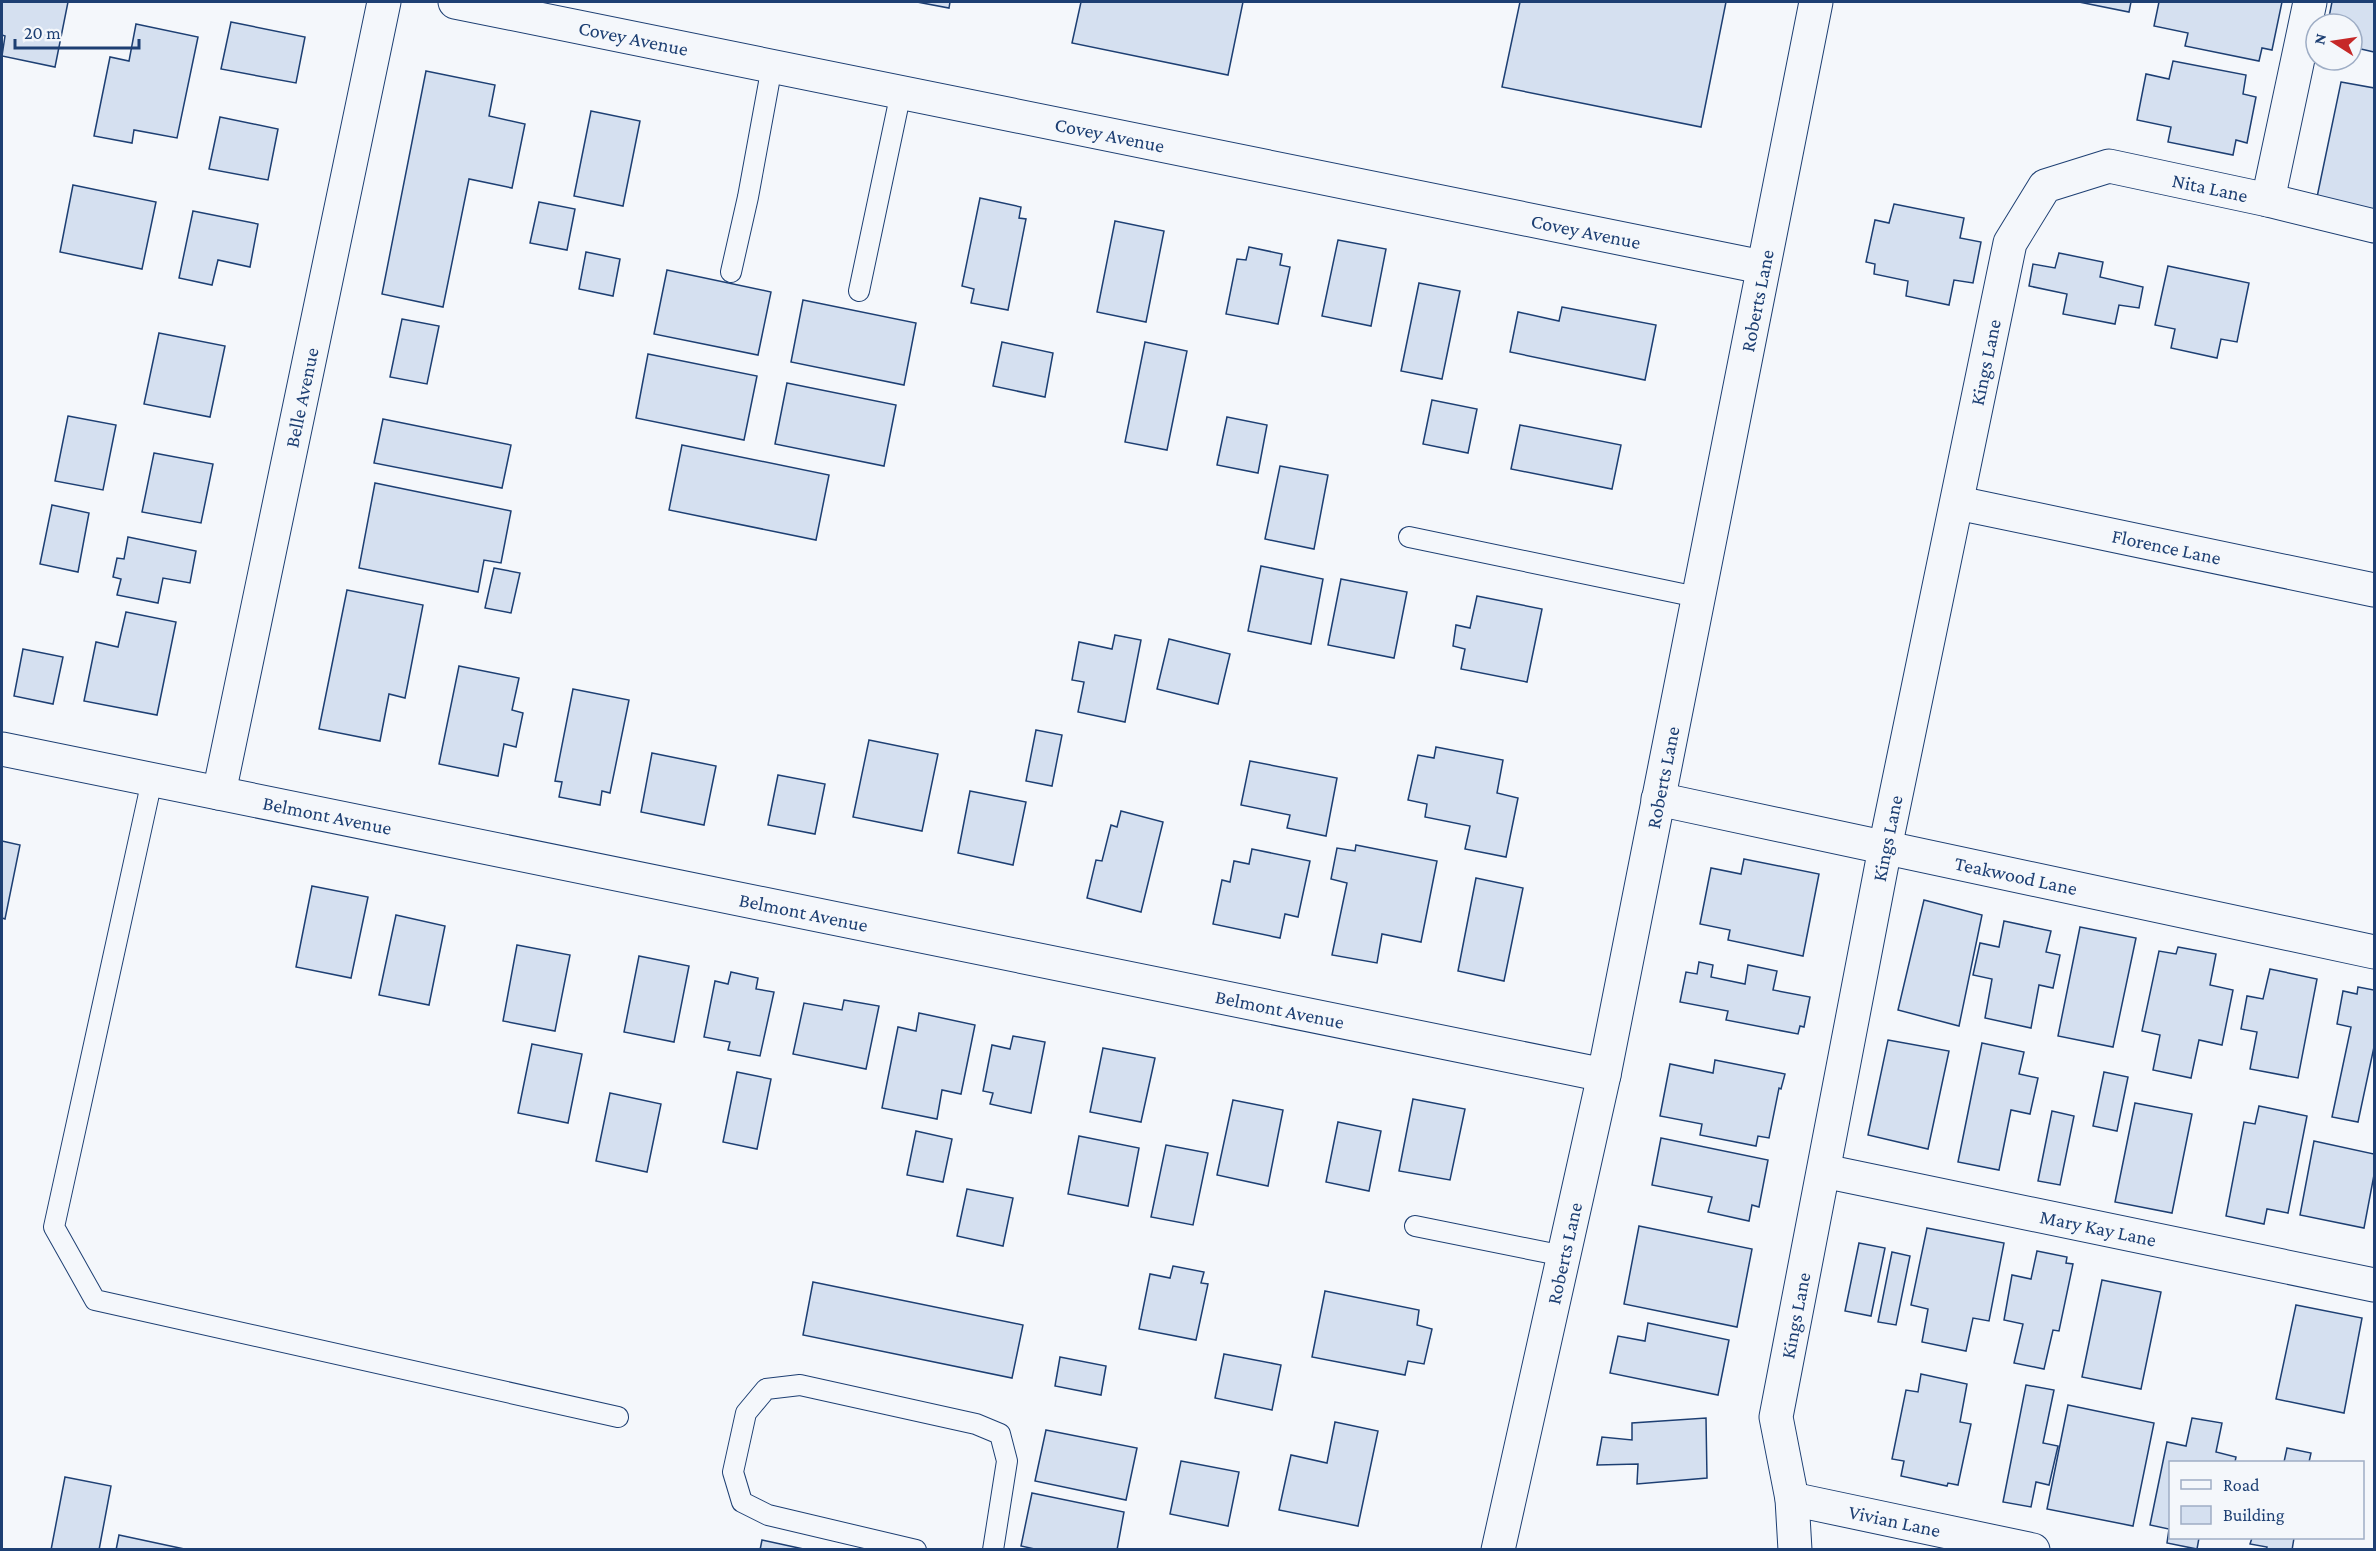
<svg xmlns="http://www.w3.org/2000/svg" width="2376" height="1551" viewBox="0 0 2376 1551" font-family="'Crimson Pro',serif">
	<rect width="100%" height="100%" fill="#f4f7fb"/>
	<path fill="#d5e0f0" stroke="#1d3f73" stroke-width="1.5" d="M2,2H68L55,67L2,56L5,36L2,35Z
		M917,2H950L949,8Z
		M1081,2H1243L1228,75L1072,43Z
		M1520,2H1726L1701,127L1502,87Z
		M2079,2H2131L2129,12Z
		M2159,2H2282L2272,50L2262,48L2259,61L2185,46L2188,33L2154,26Z
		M2332,2H2374V52L2352,47V24L2328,22Z
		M231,22L305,37L296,83L221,69Z
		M136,24L198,37L177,138L134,130L132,143L94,136L110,57L129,61Z
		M2173,61L2246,75L2243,94L2256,97L2247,143L2236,140L2233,155L2168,142L2171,127L2137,120L2146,74L2169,79Z
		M426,71L495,85L489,116L525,124L512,188L469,179L443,307L382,294Z
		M2341,82L2374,88V213L2316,202Z
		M591,111L640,121L623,206L574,196Z
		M220,117L278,129L268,180L209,169Z
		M73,185L156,202L142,269L60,252Z
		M980,198L1021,207L1019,218L1026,219L1008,310L971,303L974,289L962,286Z
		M539,202L575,209L567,250L530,243Z
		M1894,204L1964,218L1960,238L1981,242L1973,283L1954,280L1949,305L1906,296L1908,281L1874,274L1875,264L1866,262L1875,220L1889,223Z
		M193,211L258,224L250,267L218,260L212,285L179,278Z
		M1115,221L1164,231L1146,322L1097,312Z
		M1338,240L1386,249L1371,326L1322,316Z
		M1249,247L1282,254L1280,265L1290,267L1278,324L1226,314L1237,259L1246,260Z
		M586,252L620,259L613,296L579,289Z
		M2059,253L2103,262L2100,277L2143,287L2139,308L2119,305L2115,324L2063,314L2067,294L2029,286L2033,264L2055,268Z
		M2168,266L2249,283L2237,342L2221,339L2217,358L2171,348L2175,329L2155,325Z
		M667,270L771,292L758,355L654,334Z
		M1419,283L1460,291L1442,379L1401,371Z
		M803,300L916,323L904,385L791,362Z
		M1562,307L1656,325L1645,380L1510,352L1518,312L1559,321Z
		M402,319L439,326L427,384L390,377Z
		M159,333L225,346L210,417L144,404Z
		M1002,342L1053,353L1045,397L993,386Z
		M1145,342L1187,351L1167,450L1125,442Z
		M648,354L757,376L744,440L636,418Z
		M787,383L896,405L884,466L775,444Z
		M1432,400L1477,409L1468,453L1423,444Z
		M68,416L116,425L103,490L55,481Z
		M1227,417L1267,425L1258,473L1217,465Z
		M383,419L511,445L502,488L374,463Z
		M1520,425L1621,445L1612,489L1511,469Z
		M682,445L829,475L816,540L669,510Z
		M154,453L213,464L201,523L142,512Z
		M1280,466L1328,475L1314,549L1265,539Z
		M375,483L511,511L501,563L484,560L478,592L359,568Z
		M52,505L89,513L78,572L40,564Z
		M128,537L196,551L190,583L163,578L158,603L117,595L121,579L113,577L117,558L124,559Z
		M1261,566L1323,579L1311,644L1248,631Z
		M494,568L520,573L511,613L485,608Z
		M1341,579L1407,592L1394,658L1328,645Z
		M347,590L423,605L405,698L389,694L380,741L319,729Z
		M1477,596L1542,609L1527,682L1461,669L1465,649L1453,646L1456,625L1470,628Z
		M126,612L176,622L157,715L84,701L96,642L118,647Z
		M1115,635L1141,640L1125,722L1078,712L1084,682L1072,680L1079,642L1112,649Z
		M1169,639L1230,654L1218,704L1157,689Z
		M23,649L63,657L53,704L14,696Z
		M459,666L519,678L512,710L523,713L516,747L504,744L498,776L439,764Z
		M573,689L629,700L610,793L602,791L600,805L559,797L562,782L555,781Z
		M1036,730L1062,735L1052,786L1026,781Z
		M869,740L938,754L922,831L853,817Z
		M1436,747L1503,760L1497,793L1518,798L1506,857L1465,849L1470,826L1425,817L1427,804L1408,800L1418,755L1434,758Z
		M652,753L716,766L704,825L641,812Z
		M1250,761L1337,778L1326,836L1287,828L1290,815L1241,805Z
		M778,775L825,784L815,834L768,825Z
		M970,791L1026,802L1013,865L958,853Z
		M1121,811L1163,822L1141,912L1087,898L1096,860L1102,861L1111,825L1117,827Z
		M2,841L20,845L5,919L2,918Z
		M1356,845L1437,861L1421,942L1382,934L1377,963L1332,955L1347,883L1331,879L1337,848L1355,851Z
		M1252,849L1310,861L1298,917L1285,914L1280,938L1213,924L1222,880L1230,882L1234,861L1249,864Z
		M1744,859L1819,874L1803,956L1728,940L1730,930L1700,924L1711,868L1741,874Z
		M1476,878L1523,888L1504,981L1458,971Z
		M312,886L368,897L351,978L296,967Z
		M1924,900L1982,915L1959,1026L1898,1010Z
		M396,915L445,926L429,1005L379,995Z
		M2004,921L2051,931L2046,952L2060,955L2053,988L2039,985L2031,1028L1985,1018L1992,979L1973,975L1980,943L1999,947Z
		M2080,927L2136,938L2113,1047L2058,1036Z
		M517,945L570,955L555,1031L503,1021Z
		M2178,947L2216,954L2210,985L2233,990L2222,1045L2199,1040L2191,1078L2153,1070L2160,1035L2142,1031L2159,951L2176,954Z
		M639,956L689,966L674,1042L624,1032Z
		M1699,962L1713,965L1711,977L1745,984L1748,965L1777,971L1773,990L1810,997L1804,1027L1800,1026L1798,1034L1726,1020L1728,1011L1680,1002L1686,972L1697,974Z
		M2270,969L2317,979L2298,1078L2250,1069L2257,1032L2241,1029L2247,996L2263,999Z
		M731,972L758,978L756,989L774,992L760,1056L728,1050L730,1042L704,1037L715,981L728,984Z
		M2358,987L2374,990V1047L2358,1122L2332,1117L2351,1027L2337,1024L2343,991L2357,994Z
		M844,1000L879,1006L866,1069L793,1054L804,1003L842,1010Z
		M919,1013L975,1025L961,1094L942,1090L937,1119L882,1108L898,1027L916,1031Z
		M1013,1036L1045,1042L1031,1113L990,1104L993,1093L983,1091L992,1045L1010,1049Z
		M1888,1040L1949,1051L1928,1149L1868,1135Z
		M1982,1043L2024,1052L2019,1074L2038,1078L2030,1114L2011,1110L1999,1170L1958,1162Z
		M532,1044L582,1054L568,1123L518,1113Z
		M1103,1048L1155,1058L1141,1122L1090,1112Z
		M1715,1060L1785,1074L1781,1089L1779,1088L1769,1138L1758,1136L1756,1146L1700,1135L1702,1124L1660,1116L1670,1064L1713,1073Z
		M737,1072L771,1079L757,1149L723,1142Z
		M2104,1072L2128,1077L2117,1131L2093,1126Z
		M610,1093L661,1104L647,1172L596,1161Z
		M1413,1099L1465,1109L1450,1180L1399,1171Z
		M1233,1100L1283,1110L1268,1186L1217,1175Z
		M2135,1103L2192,1114L2172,1213L2115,1202Z
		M2259,1106L2307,1116L2288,1213L2267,1209L2264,1224L2226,1216L2244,1122L2255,1124Z
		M2052,1111L2074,1116L2060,1185L2038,1181Z
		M1338,1122L1381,1131L1369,1191L1326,1182Z
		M916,1131L952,1139L943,1182L907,1175Z
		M1079,1136L1139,1148L1128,1206L1068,1194Z
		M1661,1138L1768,1160L1759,1207L1752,1205L1749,1221L1708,1212L1712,1197L1652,1185Z
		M2314,1141L2374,1154V1175L2364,1228L2300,1215Z
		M1166,1145L1208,1153L1193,1225L1151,1217Z
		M967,1189L1013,1198L1003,1246L957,1236Z
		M1639,1226L1752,1249L1737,1327L1624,1304Z
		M1927,1228L2004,1243L1989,1321L1973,1318L1966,1351L1922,1342L1928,1309L1911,1305Z
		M1859,1243L1885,1248L1871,1316L1845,1311Z
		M2037,1251L2067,1257L2066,1263L2073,1264L2059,1331L2053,1330L2044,1369L2014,1363L2023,1324L2004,1320L2012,1275L2031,1279Z
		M1892,1252L1910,1256L1896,1325L1878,1322Z
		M1173,1266L1204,1272L1201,1283L1208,1284L1196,1340L1139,1329L1150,1274L1170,1278Z
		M2102,1280L2161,1292L2141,1389L2082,1377Z
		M813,1282L1023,1325L1012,1378L803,1335Z
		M1325,1291L1419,1310L1417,1325L1432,1329L1424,1364L1408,1361L1405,1375L1312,1357Z
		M2296,1305L2362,1318L2344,1413L2276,1399Z
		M1648,1323L1729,1340L1718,1395L1610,1373L1618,1336L1645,1341Z
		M1224,1354L1281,1365L1272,1410L1215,1398Z
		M1060,1357L1106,1366L1101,1395L1055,1386Z
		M1921,1374L1967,1384L1960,1422L1971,1424L1958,1485L1948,1483L1947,1486L1901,1476L1904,1461L1892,1459L1906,1390L1918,1392Z
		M2026,1385L2054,1390L2043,1443L2058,1446L2049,1485L2036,1482L2031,1507L2003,1502Z
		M2068,1405L2154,1423L2133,1526L2047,1509Z
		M1706,1418L1707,1478L1637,1484L1638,1464L1597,1465L1602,1437L1632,1440V1423Z
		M2192,1418L2222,1423L2216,1452L2236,1457L2235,1462H2170V1538H2199L2197,1549L2167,1543L2169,1529L2150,1525L2167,1442L2186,1446Z
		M1335,1422L1378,1431L1358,1526L1279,1510L1291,1455L1327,1463Z
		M1046,1430L1137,1448L1126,1500L1035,1481Z
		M2287,1448L2311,1453L2309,1462H2284Z
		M1181,1461L1239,1472L1228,1526L1170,1514Z
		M65,1477L111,1486L99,1550H51Z
		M1032,1493L1124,1512L1117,1550H1039L1021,1546Z
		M119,1535L189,1550H116Z
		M2252,1538H2294L2292,1550H2266L2267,1547L2250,1544Z
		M762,1540L808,1550H760Z"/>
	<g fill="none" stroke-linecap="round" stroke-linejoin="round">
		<defs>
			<path id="service" d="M731,272L748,197L772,66
				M859,291L901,92
				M1409,537L1697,597
				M152,780L54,1227L95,1300L618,1417
				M1415,1226L1564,1256
				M916,1550L768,1515L742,1502L733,1472L746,1413L766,1389L800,1385L976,1424L1000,1434L1007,1461L993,1550"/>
			<g id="minor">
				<path id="s1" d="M455,2L1762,267"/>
				<path d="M2268,200L2310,2"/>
				<path id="s2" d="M1958,503L2374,590"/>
				<path id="s3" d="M2,749L1604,1075"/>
				<path id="s4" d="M219,793L384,2"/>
				<path id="s5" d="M1658,799L2374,952"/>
				<path id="s6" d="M1824,1171L2374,1285"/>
				<path id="s7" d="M1792,1499L2033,1550"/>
				<path id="s8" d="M1795,1550L1792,1499L1776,1417L1885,848L2010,243L2045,186L2109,166L2268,200L2374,226"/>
			</g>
			<g id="secondary">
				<path id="s9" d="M1498,1550L1604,1075L1816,2"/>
			</g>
		</defs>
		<use href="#service" stroke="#1d3f73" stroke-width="22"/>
		<use href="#minor" stroke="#1d3f73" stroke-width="35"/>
		<use href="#secondary" stroke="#1d3f73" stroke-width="35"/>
		<use href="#service" stroke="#f4f7fb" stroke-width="20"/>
		<use href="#minor" stroke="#f4f7fb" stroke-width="33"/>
		<use href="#secondary" stroke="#f4f7fb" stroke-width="33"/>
	</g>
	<g text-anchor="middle" stroke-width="4.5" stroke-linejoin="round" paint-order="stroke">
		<g font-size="20" fill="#1d3f73" stroke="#f4f7fb">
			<text dy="7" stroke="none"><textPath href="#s1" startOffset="182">Covey Avenue</textPath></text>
			<text dy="7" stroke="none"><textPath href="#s1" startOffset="668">Covey Avenue</textPath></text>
			<text dy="7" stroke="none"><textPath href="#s8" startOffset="1569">Nita Lane</textPath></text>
			<text dy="7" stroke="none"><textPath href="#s1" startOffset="1154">Covey Avenue</textPath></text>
			<text dy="7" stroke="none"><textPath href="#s9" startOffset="1276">Roberts Lane</textPath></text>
			<text dy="7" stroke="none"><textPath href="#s8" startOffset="1210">Kings Lane</textPath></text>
			<text dy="7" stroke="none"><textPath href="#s4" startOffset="404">Belle Avenue</textPath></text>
			<text dy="7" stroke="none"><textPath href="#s2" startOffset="213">Florence Lane</textPath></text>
			<text dy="7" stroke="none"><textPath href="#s9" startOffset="790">Roberts Lane</textPath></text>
			<text dy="7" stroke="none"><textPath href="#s3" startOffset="332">Belmont Avenue</textPath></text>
			<text dy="7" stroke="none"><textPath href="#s8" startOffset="724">Kings Lane</textPath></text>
			<text dy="7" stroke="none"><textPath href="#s5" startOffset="366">Teakwood Lane</textPath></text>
			<text dy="7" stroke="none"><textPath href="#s3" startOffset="818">Belmont Avenue</textPath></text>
			<text dy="7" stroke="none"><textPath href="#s3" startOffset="1304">Belmont Avenue</textPath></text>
			<text dy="7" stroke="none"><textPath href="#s6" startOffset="280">Mary Kay Lane</textPath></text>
			<text dy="7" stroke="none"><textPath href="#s9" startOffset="304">Roberts Lane</textPath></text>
			<text dy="7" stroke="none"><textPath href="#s8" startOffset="238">Kings Lane</textPath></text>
			<text dy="7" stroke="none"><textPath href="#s7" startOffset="105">Vivian Lane</textPath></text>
		</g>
	</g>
	<rect width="2376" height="1551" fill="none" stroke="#1d3f73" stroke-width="6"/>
	<rect x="2169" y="1461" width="195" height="78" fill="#f4f7fb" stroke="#9eadc5" stroke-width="1.5"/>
	<rect x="2181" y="1480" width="30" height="9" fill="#f4f7fb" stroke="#9eadc5" stroke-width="1.5"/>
	<text x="2223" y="1491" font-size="18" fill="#1d3f73">Road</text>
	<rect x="2181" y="1506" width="30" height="18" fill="#d5e0f0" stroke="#9eadc5" stroke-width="1.5"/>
	<text x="2223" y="1521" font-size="18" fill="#1d3f73">Building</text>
	<g transform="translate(2334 42) rotate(282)"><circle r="28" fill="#f4f7fb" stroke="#9eadc5" stroke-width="1.5"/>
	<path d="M0-4.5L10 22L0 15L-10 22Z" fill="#c62828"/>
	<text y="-9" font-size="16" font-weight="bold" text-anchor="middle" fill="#1d3f73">N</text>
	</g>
	<path d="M15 39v9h124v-9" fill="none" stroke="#1d3f73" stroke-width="3"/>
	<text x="24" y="39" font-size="18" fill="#1d3f73" stroke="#f4f7fb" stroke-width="4.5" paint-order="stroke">20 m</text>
</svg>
